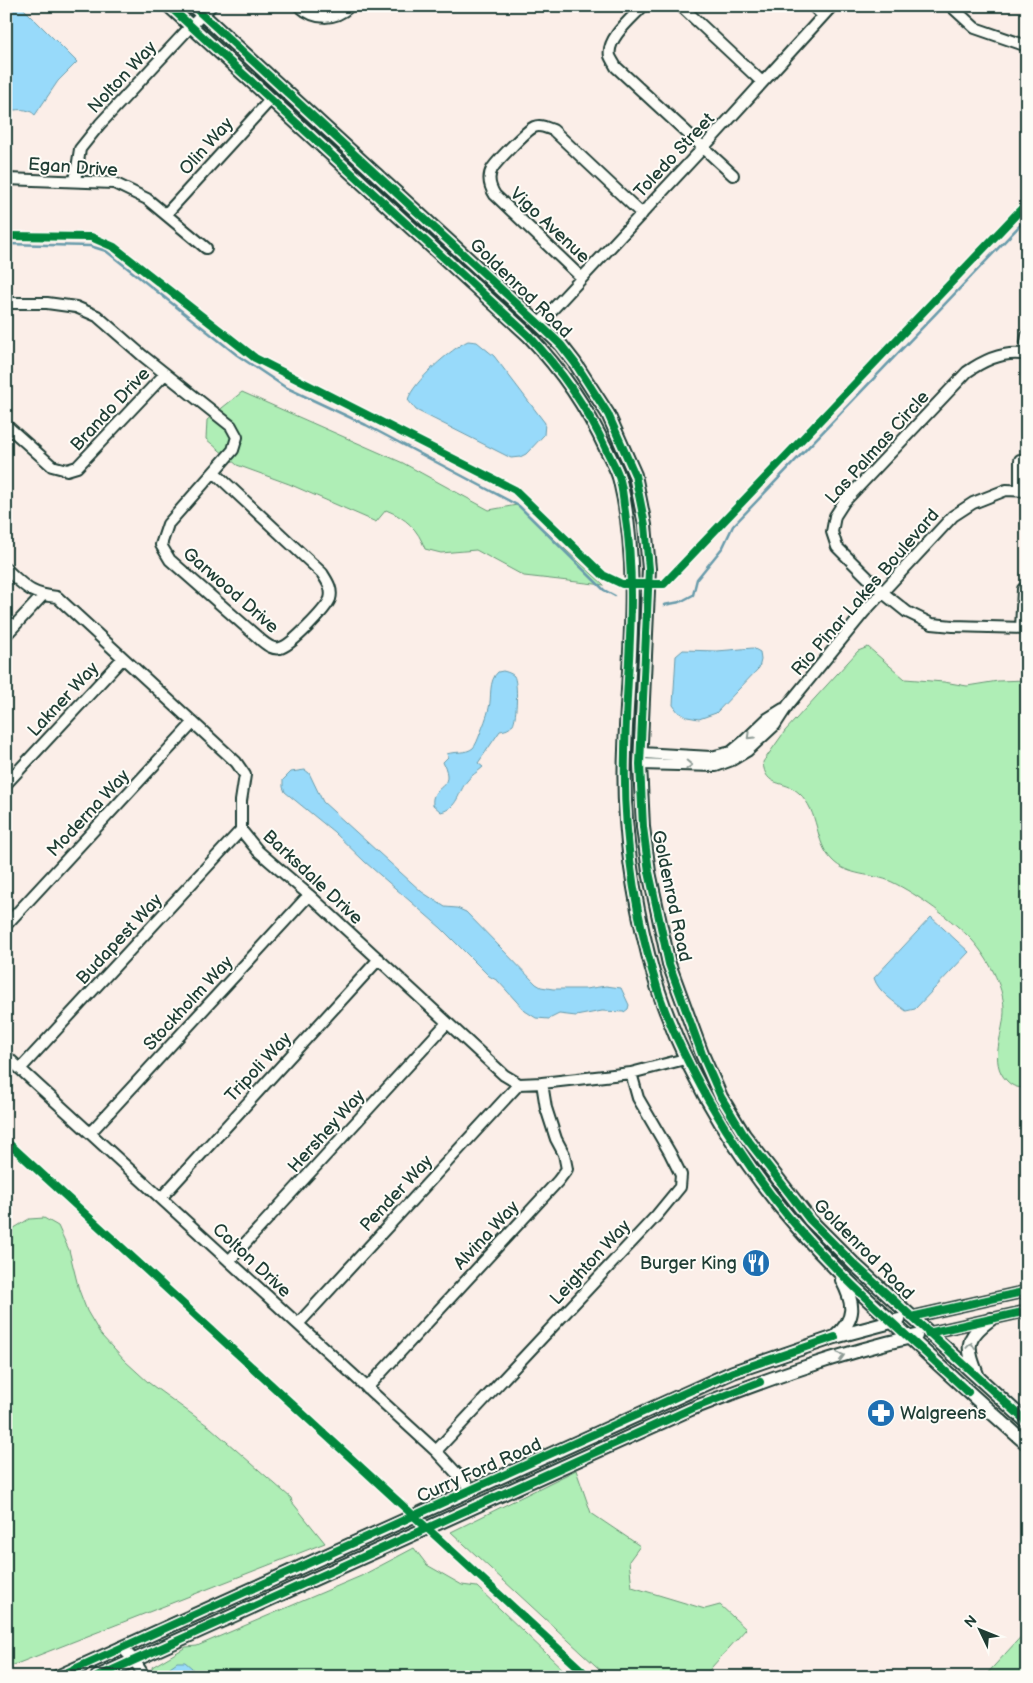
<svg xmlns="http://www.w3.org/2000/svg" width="1033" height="1683" viewBox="0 0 1033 1683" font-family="'Balsamiq Sans',sans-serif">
	<rect width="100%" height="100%" fill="#fbeee8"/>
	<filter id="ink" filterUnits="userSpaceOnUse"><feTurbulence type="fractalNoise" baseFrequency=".02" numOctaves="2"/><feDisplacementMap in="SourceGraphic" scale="10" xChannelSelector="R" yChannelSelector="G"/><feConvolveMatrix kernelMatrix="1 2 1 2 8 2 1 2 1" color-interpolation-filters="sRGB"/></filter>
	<g filter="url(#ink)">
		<path fill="#afeeb6" stroke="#679675" d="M242,392L403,463L489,510L517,505L604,585L524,576L476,550L441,553L425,549C418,529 406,518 386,510L376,522L289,484L237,465L206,439L207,420Z
			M868,647L905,679L944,682L967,686L998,681L1027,680V1087C1018,1089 1012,1086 1007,1081C987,1061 1005,1033 1004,1008C1003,985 988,958 972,940C954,921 917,894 892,882C873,873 848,877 832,860C814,842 820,812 799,793C784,779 765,789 763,762L785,731L858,651Z
			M44,1218L58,1226L69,1250L79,1290L87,1311L101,1335L125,1361L149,1383L211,1428L291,1498L292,1502L325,1543L6,1668V1233L29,1219Z
			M576,1470L591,1513L640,1546L629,1561L632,1587L705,1609L720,1605L746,1629L703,1677H608L451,1532Z
			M414,1548L427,1565L462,1585L477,1587L571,1677H153L152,1667L186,1647L197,1646L361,1576Z
			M1027,1630V1677H984Z"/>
		<path fill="#98dafa" stroke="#689bab" d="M6,6H21L77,62L58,81L35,115C28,107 16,110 6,111Z
			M468,341L477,342L494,356L545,423L544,435L526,454L520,457L511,458L416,410L408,400C412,383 452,348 468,341Z
			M753,648L760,652L761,660L759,668L716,713L699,719L687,717L678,712L673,705L676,656L683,650L717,651Z
			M503,671C507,672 511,673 514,676C518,683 517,717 513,724C510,729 506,730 500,731L478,763L483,767C478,772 471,775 467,781C458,792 458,808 441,812L433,805C430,783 457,792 443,762L448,757L447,754C455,751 466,754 473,748C476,745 478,739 480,734C483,726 487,717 489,708C492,697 488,681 498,672Z
			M305,770L309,773L323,802L422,892L445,907L457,908L466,912L536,984L541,987L553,989H585L606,986L621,988L629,1005L628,1009L624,1012L602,1011L576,1016L559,1014L549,1019L536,1018L525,1011L498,981L489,976L441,928L365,862L334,832L285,792L283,787V780L291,772Z
			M931,917L969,952L915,1009L906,1011C896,1003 878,992 874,978Z
			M177,1662H185L192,1668L193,1677H169L168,1674L170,1667Z"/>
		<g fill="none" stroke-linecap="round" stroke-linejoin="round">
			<path stroke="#689bab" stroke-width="2.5" d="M6,244L90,246L106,251L237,355L285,387L366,425L519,506L604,590L615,596
				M664,605L680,602L693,595L697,579L723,547L733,526L1027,218"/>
			<defs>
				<path id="minor" d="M299,6C315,20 334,21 350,6
					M643,6C632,18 606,39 610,56C611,59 614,63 616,67L733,175
					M681,6L762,82
					M813,6L823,16
					M951,6L975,28L1027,46
					M6,179L114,183L147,199L206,248
					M75,181L80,149L100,124L191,26L211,6
					M166,214L271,99
					M582,278L495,195C490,187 487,178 492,169C495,163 527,130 534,127C541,124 546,128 553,130L642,214
					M6,303H47L76,307L97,316L143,356L231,426L237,437L233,450L168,524L161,545L170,560L262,641C267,645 273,650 280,648C291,646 326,609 330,599C333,589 327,581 322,573L214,472
					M539,324L703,148L832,6
					M1024,355L1027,336
					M1027,355C1005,350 984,360 967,372L844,502L835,516L832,532L837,547L882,592L907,612L932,624L953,626L1027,628
					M6,425L52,466L67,470L77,467L165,374
					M1020,460V490
					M6,569C26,587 29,594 57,597L236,762L245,775L241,801V830L258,851L309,895L504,1075L519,1084L542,1083L631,1073L685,1059
					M1021,628L1023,589
					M6,635L43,595
					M641,753L711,757L731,752L743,742L767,719L783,709
					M640,764L716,766L732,760L747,751L775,725L788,705L864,612L953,516L973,503L1006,490L1027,491
					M6,784L123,658
					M6,925L193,723
					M6,1056L436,1451L472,1490
					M20,1069L241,830
					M90,1133L309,895
					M161,1198L379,959
					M229,1261L447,1023
					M911,1317L1027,1291
					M298,1324L519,1084
					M928,1333L1027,1311
					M367,1388L558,1181L567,1169L564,1154L556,1139L546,1108L542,1083
					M436,1451L657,1215L680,1187L681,1175L670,1153L638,1098L631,1073
					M121,1647L134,1660L145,1677"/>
				<path id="major" d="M169,6L528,335C563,372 586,406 607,451C612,461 618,471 620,481C641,569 628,661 625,750C622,819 631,887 648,954C677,1071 752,1185 837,1270C861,1294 887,1317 912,1340C950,1375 988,1410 1027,1444
					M193,6L539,324L561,345L575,363L608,414L635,475L645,525L649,569L640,764L643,827L649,872L669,964L702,1054L721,1097L744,1135L810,1220L854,1264L1027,1422
					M835,1337C857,1318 854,1303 842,1280
					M978,1377C967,1348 963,1339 991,1319
					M57,1677L733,1372L835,1337L899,1320
					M97,1677L691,1409C765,1380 839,1353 916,1336"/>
			</defs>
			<use href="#minor" stroke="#1f3d34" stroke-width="14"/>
			<use href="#major" stroke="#1f3d34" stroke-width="16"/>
			<use href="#minor" stroke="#fdfcf7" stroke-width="10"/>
			<use href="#major" stroke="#fdfcf7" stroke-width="12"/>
			<defs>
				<path id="cycleway" d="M169,6L528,335C561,370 586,405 606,449C610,458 616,467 619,477C623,488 623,501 625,512C638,592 626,673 625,753C623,836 635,919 660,997C673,1034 690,1067 709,1101C732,1141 757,1179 787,1215C841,1280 907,1335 968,1392
					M193,6L539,324L561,345L575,363L608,414L635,475L645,525L649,569L640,764L643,827L649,872L669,964L702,1054L721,1097L744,1135L810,1220L854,1264L1027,1422
					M6,236L91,237L114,247L255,358L515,490L603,575L622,584H664L1027,203
					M6,1141L589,1677
					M911,1317L1027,1291
					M928,1333L1027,1311
					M57,1677L687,1392L733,1372L835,1337
					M97,1677L691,1409L760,1382"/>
			</defs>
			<use href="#cycleway" stroke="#fdfcf7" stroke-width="11"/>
			<use href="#cycleway" stroke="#00873e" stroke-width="8"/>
		</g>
		<defs><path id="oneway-chevron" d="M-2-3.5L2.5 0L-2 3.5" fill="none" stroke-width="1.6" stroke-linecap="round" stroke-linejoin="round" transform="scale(1.25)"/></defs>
		<g stroke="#8e9c96">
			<use href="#oneway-chevron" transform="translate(750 736) rotate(136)"/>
			<use href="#oneway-chevron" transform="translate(689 765) rotate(2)"/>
			<use href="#oneway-chevron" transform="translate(971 1346) rotate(-82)"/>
			<use href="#oneway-chevron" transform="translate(841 1356) rotate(-17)"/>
		</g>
	</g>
	<defs>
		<symbol id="restaurant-disc" viewBox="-11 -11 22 22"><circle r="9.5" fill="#1f6fb2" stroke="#fdfcf7"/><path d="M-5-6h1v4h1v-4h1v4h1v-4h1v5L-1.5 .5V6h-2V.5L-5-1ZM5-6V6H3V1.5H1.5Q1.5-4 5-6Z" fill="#fff"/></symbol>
		<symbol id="pharmacy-disc" viewBox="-11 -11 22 22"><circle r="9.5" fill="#1f6fb2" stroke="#fdfcf7"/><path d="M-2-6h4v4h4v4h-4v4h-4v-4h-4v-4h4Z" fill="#fff"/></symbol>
	</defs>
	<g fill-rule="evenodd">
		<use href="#restaurant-disc" x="740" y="1247" width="32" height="32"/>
		<use href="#pharmacy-disc" x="865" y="1397" width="32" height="32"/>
	</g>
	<g text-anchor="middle" stroke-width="4" stroke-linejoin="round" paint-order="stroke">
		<g font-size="18" fill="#1f3d34" stroke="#fdfcf7">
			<text transform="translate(122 77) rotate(-47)" y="6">Nolton Way</text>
			<text transform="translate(206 146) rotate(-48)" y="6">Olin Way</text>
			<text transform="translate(674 155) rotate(-47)" y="6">Toledo Street</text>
			<text transform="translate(73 167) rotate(4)" y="6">Egan Drive</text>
			<text transform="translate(550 225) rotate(43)" y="6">Vigo Avenue</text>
			<text transform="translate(521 288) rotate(44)" y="6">Goldenrod Road</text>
			<text transform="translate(110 409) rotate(-47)" y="6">Brando Drive</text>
			<text transform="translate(877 447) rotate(-48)" y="6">Las Palmas Circle</text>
			<text transform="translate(231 590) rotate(41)" y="6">Garwood Drive</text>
			<text transform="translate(865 592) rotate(-49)" y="6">Rio Pinar Lakes Boulevard</text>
			<text transform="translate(63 699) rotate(-47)" y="6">Lakner Way</text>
			<text transform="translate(88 813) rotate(-47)" y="6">Moderna Way</text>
			<text transform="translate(313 877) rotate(43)" y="6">Barksdale Drive</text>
			<text transform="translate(672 896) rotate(78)" y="6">Goldenrod Road</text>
			<text transform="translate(119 939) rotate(-47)" y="6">Budapest Way</text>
			<text transform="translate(188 1003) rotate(-47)" y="6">Stockholm Way</text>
			<text transform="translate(258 1067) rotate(-47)" y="6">Tripoli Way</text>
			<text transform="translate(326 1131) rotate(-48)" y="6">Hershey Way</text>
			<text transform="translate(396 1193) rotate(-47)" y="6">Pender Way</text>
			<text transform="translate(486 1235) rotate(-47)" y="6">Alvina Way</text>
			<text transform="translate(864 1249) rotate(45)" y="6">Goldenrod Road</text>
			<text transform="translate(252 1260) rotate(43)" y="6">Colton Drive</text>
			<text transform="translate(590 1262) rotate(-47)" y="6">Leighton Way</text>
			<text transform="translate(479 1470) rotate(-24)" y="6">Curry Ford Road</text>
		</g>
		<g font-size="18" fill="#1f3d34" stroke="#fdfcf7" text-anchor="end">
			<text x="737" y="1269">Burger King</text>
			<text x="900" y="1419" text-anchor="start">Walgreens</text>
		</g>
	</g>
	<rect width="1033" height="1683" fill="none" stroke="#fdfcf7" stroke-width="25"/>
	<rect x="12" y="12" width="1008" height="1658" fill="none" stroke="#1f3d34" stroke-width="2" filter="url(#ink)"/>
	<g transform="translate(980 1630) rotate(313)" stroke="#fdfcf7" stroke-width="4" paint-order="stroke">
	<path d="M0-4L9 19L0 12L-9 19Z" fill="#1f3d34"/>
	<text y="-8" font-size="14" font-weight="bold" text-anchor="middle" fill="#1f3d34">N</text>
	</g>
</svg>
